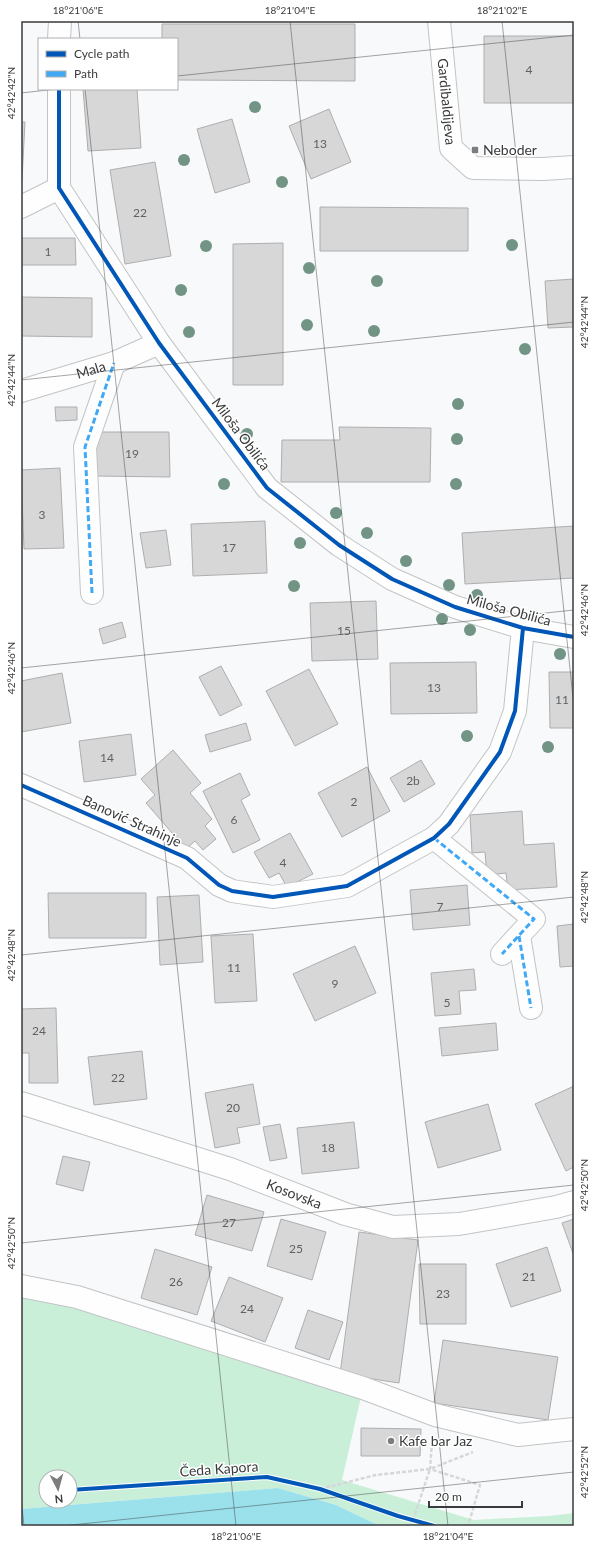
<svg xmlns="http://www.w3.org/2000/svg" width="595" height="1547" viewBox="0 0 595 1547" font-family="Lato,sans-serif">
	<rect width="100%" height="100%" fill="#f7f9fb"/>
	<path fill="#caefd9" fill-rule="evenodd" d="M21,1286L363,1388L342,1480L474,1520L549,1516L574,1513V1526H380L336,1505L278,1488L21,1509ZM46,1477H70V1501H46Z"/>
	<path fill="#9be1ec" d="M278,1488L336,1505L380,1526H21V1509Z"/>
	<path fill="#d7d7d8" stroke="#aeaeb0" d="M162,24H355V81L177,80V39H162Z
		M484,36H574V103H484Z
		M83,89H137L141,148L88,151Z
		M329,109L351,162L311,179L289,126Z
		M232,119L250,182L215,193L197,129Z
		M21,122H25L22,180H21Z
		M155,162L171,256L125,264L110,170Z
		M320,207L468,208V251H320Z
		M21,238H75L76,265H21Z
		M283,243V385H233V244Z
		M574,279V327L548,328L545,281Z
		M21,297L92,298V337L21,336Z
		M55,407H77V420L56,421Z
		M339,427L431,428L430,482H281L282,440H340Z
		M95,432H169L170,477L95,476Z
		M60,468L64,548L24,549L21,470Z
		M265,521L267,573L193,576L191,524Z
		M574,526V578L465,584L462,533Z
		M166,530L171,565L146,568L140,533Z
		M376,601L378,659L312,661L310,603Z
		M122,622L126,637L103,644L99,629Z
		M476,662L477,713L391,714L390,663Z
		M221,666L242,705L220,716L199,677Z
		M309,669L338,724L295,746L266,691Z
		M549,672H574V728H550Z
		M62,673L71,723L21,732V681Z
		M246,723L251,740L210,752L205,735Z
		M131,734L136,775L84,782L79,741Z
		M173,750L201,783L190,793L212,819L205,826L216,839L203,850L195,841L186,849L146,803L155,795L141,779Z
		M421,760L435,784L404,802L390,778Z
		M367,767L390,811L342,837L318,793Z
		M240,773L250,795L241,800L260,840L233,853L203,791Z
		M522,811L524,845L554,843L557,887L508,890L506,873L487,875L485,852L472,853L470,815Z
		M290,833L313,874L287,887L279,873L269,878L254,852Z
		M467,885L470,925L413,930L410,890Z
		M48,893H146V938H49Z
		M199,895L203,962L160,965L157,897Z
		M574,924V966L560,967L557,926Z
		M253,934L257,1001L215,1003L211,936Z
		M355,946L376,993L315,1021L293,974Z
		M474,969L476,990L459,991L461,1014L435,1016L431,973Z
		M56,1008L58,1083H29V1053H21V1009Z
		M496,1023L498,1050L442,1056L439,1028Z
		M142,1051L147,1099L94,1105L88,1057Z
		M253,1084L260,1124L237,1128L240,1143L215,1148L205,1093Z
		M574,1086V1167L566,1171L535,1104Z
		M488,1104L501,1150L438,1168L425,1122Z
		M354,1122L359,1168L302,1174L297,1128Z
		M280,1124L287,1158L270,1161L263,1127Z
		M63,1156L90,1162L83,1191L56,1184Z
		M207,1195L264,1212L252,1251L195,1235Z
		M281,1219L326,1232L312,1280L267,1266Z
		M574,1219V1256L562,1223Z
		M359,1232L418,1240L399,1383L340,1374Z
		M547,1247L561,1291L511,1307L496,1264Z
		M155,1249L212,1267L197,1315L141,1298Z
		M419,1264H466V1324H420Z
		M229,1277L283,1298L265,1342L211,1321Z
		M308,1310L343,1322L329,1360L295,1348Z
		M443,1340L558,1357L548,1420L434,1403Z
		M361,1428L421,1429L420,1456H361Z"/>
	<g fill="none" stroke-linecap="round" stroke-linejoin="round">
		<defs>
			<g id="street">
				<path id="s1" d="M439,21L451,148L473,168L543,169L574,167"/>
				<path d="M59,39L60,21"/>
				<path d="M59,89V188L159,343L267,488L339,545L392,579L455,607L523,628L574,637"/>
				<path d="M21,207L59,188"/>
				<path id="s2" d="M21,391L114,363L159,343"/>
				<path d="M92,593L85,447L114,363"/>
				<path d="M21,785L187,858L219,885L232,891L273,897L347,886L434,838L449,824L500,752L515,711L523,628"/>
				<path d="M434,838L534,919L502,954"/>
				<path d="M519,936L531,1008"/>
				<path id="s3" d="M21,1103L230,1169L345,1214L393,1227L459,1224L556,1207L574,1202"/>
				<path d="M21,1286L77,1297L363,1388L435,1415L518,1435L574,1429"/>
			</g>
		</defs>
		<use href="#street" stroke="#c2c4c5" stroke-width="24"/>
		<path stroke="#d7d7d8" stroke-width="2.5" stroke-dasharray="4 2" stroke-linecap="butt" d="M432,1442L430,1469L480,1485L468,1526
			M320,1489L376,1475L430,1469L473,1452
			M413,1520L430,1469"/>
		<use href="#street" stroke="#fefefe" stroke-width="22"/>
		<path stroke="#3fa9f5" stroke-width="3" stroke-dasharray="6 3" stroke-linecap="butt" d="M92,593L85,447L114,363
			M434,838L534,919L502,954
			M519,936L531,1008"/>
		<defs>
			<path id="cycleway" d="M59,89V188L159,343L267,488L339,545L392,579L455,607L523,628L574,637
				M21,785L187,858L219,885L232,891L273,897L347,886L434,838L449,824L500,752L515,711L523,628
				M70,1490L267,1477L320,1489L398,1516L434,1526"/>
		</defs>
		<use href="#cycleway" stroke="#fff" stroke-width="6"/>
		<use href="#cycleway" stroke="#0057b8" stroke-width="4"/>
	</g>
	<g fill="#729485">
		<circle cx="255" cy="107" r="6"/>
		<circle cx="184" cy="160" r="6"/>
		<circle cx="282" cy="182" r="6"/>
		<circle cx="512" cy="245" r="6"/>
		<circle cx="206" cy="246" r="6"/>
		<circle cx="309" cy="268" r="6"/>
		<circle cx="377" cy="281" r="6"/>
		<circle cx="181" cy="290" r="6"/>
		<circle cx="307" cy="325" r="6"/>
		<circle cx="374" cy="331" r="6"/>
		<circle cx="189" cy="332" r="6"/>
		<circle cx="525" cy="349" r="6"/>
		<circle cx="458" cy="404" r="6"/>
		<circle cx="247" cy="434" r="6"/>
		<circle cx="457" cy="439" r="6"/>
		<circle cx="224" cy="484" r="6"/>
		<circle cx="456" cy="484" r="6"/>
		<circle cx="336" cy="513" r="6"/>
		<circle cx="367" cy="533" r="6"/>
		<circle cx="300" cy="543" r="6"/>
		<circle cx="406" cy="561" r="6"/>
		<circle cx="449" cy="585" r="6"/>
		<circle cx="294" cy="586" r="6"/>
		<circle cx="477" cy="595" r="6"/>
		<circle cx="442" cy="619" r="6"/>
		<circle cx="470" cy="630" r="6"/>
		<circle cx="560" cy="654" r="6"/>
		<circle cx="467" cy="736" r="6"/>
		<circle cx="548" cy="747" r="6"/>
	</g>
	<path fill="none" stroke="#393a3b" stroke-width="1" stroke-opacity="0.45" d="M78,21L80,39M290,21L448,1526M502,21L574,707M177,76L574,35M85,89L236,1526M21,93L57,89M21,380L574,322M21,668L574,610M21,955L574,897M21,1243L574,1185M21,1498L24,1526M62,1526L574,1472"/>
	<g fill="#7c7d7e" stroke="#fff" stroke-width="1.5">
		<rect x="471" y="146" width="8" height="8" rx="2"/>
		<circle cx="391" cy="1441" r="4"/>
	</g>
	<g text-anchor="middle" stroke-width="3" stroke-linejoin="round" paint-order="stroke">
		<g font-size="12" fill="#606162">
			<text x="529" y="74">4</text>
			<text x="320" y="148">13</text>
			<text x="140" y="217">22</text>
			<text x="48" y="256">1</text>
			<text x="132" y="458">19</text>
			<text x="42" y="519">3</text>
			<text x="229" y="552">17</text>
			<text x="344" y="635">15</text>
			<text x="434" y="692">13</text>
			<text x="562" y="704">11</text>
			<text x="107" y="762">14</text>
			<text x="413" y="785">2b</text>
			<text x="354" y="806">2</text>
			<text x="234" y="824">6</text>
			<text x="283" y="867">4</text>
			<text x="440" y="911">7</text>
			<text x="234" y="972">11</text>
			<text x="335" y="988">9</text>
			<text x="447" y="1007">5</text>
			<text x="39" y="1035">24</text>
			<text x="118" y="1082">22</text>
			<text x="233" y="1112">20</text>
			<text x="328" y="1152">18</text>
			<text x="229" y="1227">27</text>
			<text x="296" y="1253">25</text>
			<text x="529" y="1281">21</text>
			<text x="176" y="1286">26</text>
			<text x="443" y="1298">23</text>
			<text x="247" y="1313">24</text>
		</g>
		<g font-size="14" fill="#393a3b" stroke="#fff">
			<text dy="5" stroke="none"><textPath href="#s1" startOffset="81">Gardibaldijeva</textPath></text>
			<text dy="5" stroke="none"><textPath href="#s2" startOffset="73">Mala</textPath></text>
			<text transform="translate(241 434) rotate(53)" y="5">Miloša Obilića</text>
			<text transform="translate(509 610) rotate(15)" y="5">Miloša Obilića</text>
			<text transform="translate(132 821) rotate(24)" y="5">Banović Strahinje</text>
			<text dy="5" stroke="none"><textPath href="#s3" startOffset="288">Kosovska</textPath></text>
			<text transform="translate(219 1469) rotate(-4)" y="5">Čeda Kapora</text>
		</g>
		<g font-size="14" fill="#393a3b" stroke="#fff" text-anchor="start">
			<text x="483" y="155">Neboder</text>
			<text x="399" y="1446">Kafe bar Jaz</text>
		</g>
	</g>
	<rect width="595" height="1547" fill="none" stroke="#ffffff" stroke-width="44"/>
	<rect x="38" y="38" width="140" height="52" fill="#ffffff" stroke="#b0b0b1"/>
	<rect x="46" y="51" width="20" height="6" fill="#0057b8" stroke="#b0b0b1"/>
	<text x="74" y="58" font-size="12" fill="#393a3b">Cycle path</text>
	<rect x="46" y="71" width="20" height="6" fill="#3fa9f5" stroke="#b0b0b1"/>
	<text x="74" y="78" font-size="12" fill="#393a3b">Path</text>
	<g transform="translate(58 1489) rotate(174)"><circle r="19" fill="#ffffff" stroke="#b0b0b1"/>
	<path d="M0-3L7 15L0 10L-7 15Z" fill="#7c7d7e"/>
	<text y="-6" font-size="11" font-weight="bold" text-anchor="middle" fill="#393a3b">N</text>
	</g>
	<path d="M429 1501v6h93v-6" fill="none" stroke="#393a3b" stroke-width="2"/>
	<text x="435" y="1501" font-size="12" fill="#393a3b" stroke="#ffffff" stroke-width="3" paint-order="stroke">20 m</text>
	<rect x="22" y="22" width="551" height="1503" fill="none" stroke="#393a3b" stroke-width="1.5"/>
	<g font-size="10" text-anchor="middle" fill="#393a3b">
		<text x="78" y="14">18°21'06"E</text>
		<text x="290" y="14">18°21'04"E</text>
		<text x="502" y="14">18°21'02"E</text>
		<text transform="translate(11 93) rotate(-90)" y="4">42°42'42"N</text>
		<text transform="translate(584 322) rotate(-90)" y="4">42°42'44"N</text>
		<text transform="translate(11 380) rotate(-90)" y="4">42°42'44"N</text>
		<text transform="translate(584 610) rotate(-90)" y="4">42°42'46"N</text>
		<text transform="translate(11 668) rotate(-90)" y="4">42°42'46"N</text>
		<text transform="translate(584 897) rotate(-90)" y="4">42°42'48"N</text>
		<text transform="translate(11 955) rotate(-90)" y="4">42°42'48"N</text>
		<text transform="translate(584 1185) rotate(-90)" y="4">42°42'50"N</text>
		<text transform="translate(11 1243) rotate(-90)" y="4">42°42'50"N</text>
		<text transform="translate(584 1472) rotate(-90)" y="4">42°42'52"N</text>
		<text x="236" y="1540">18°21'06"E</text>
		<text x="448" y="1540">18°21'04"E</text>
	</g>
</svg>
